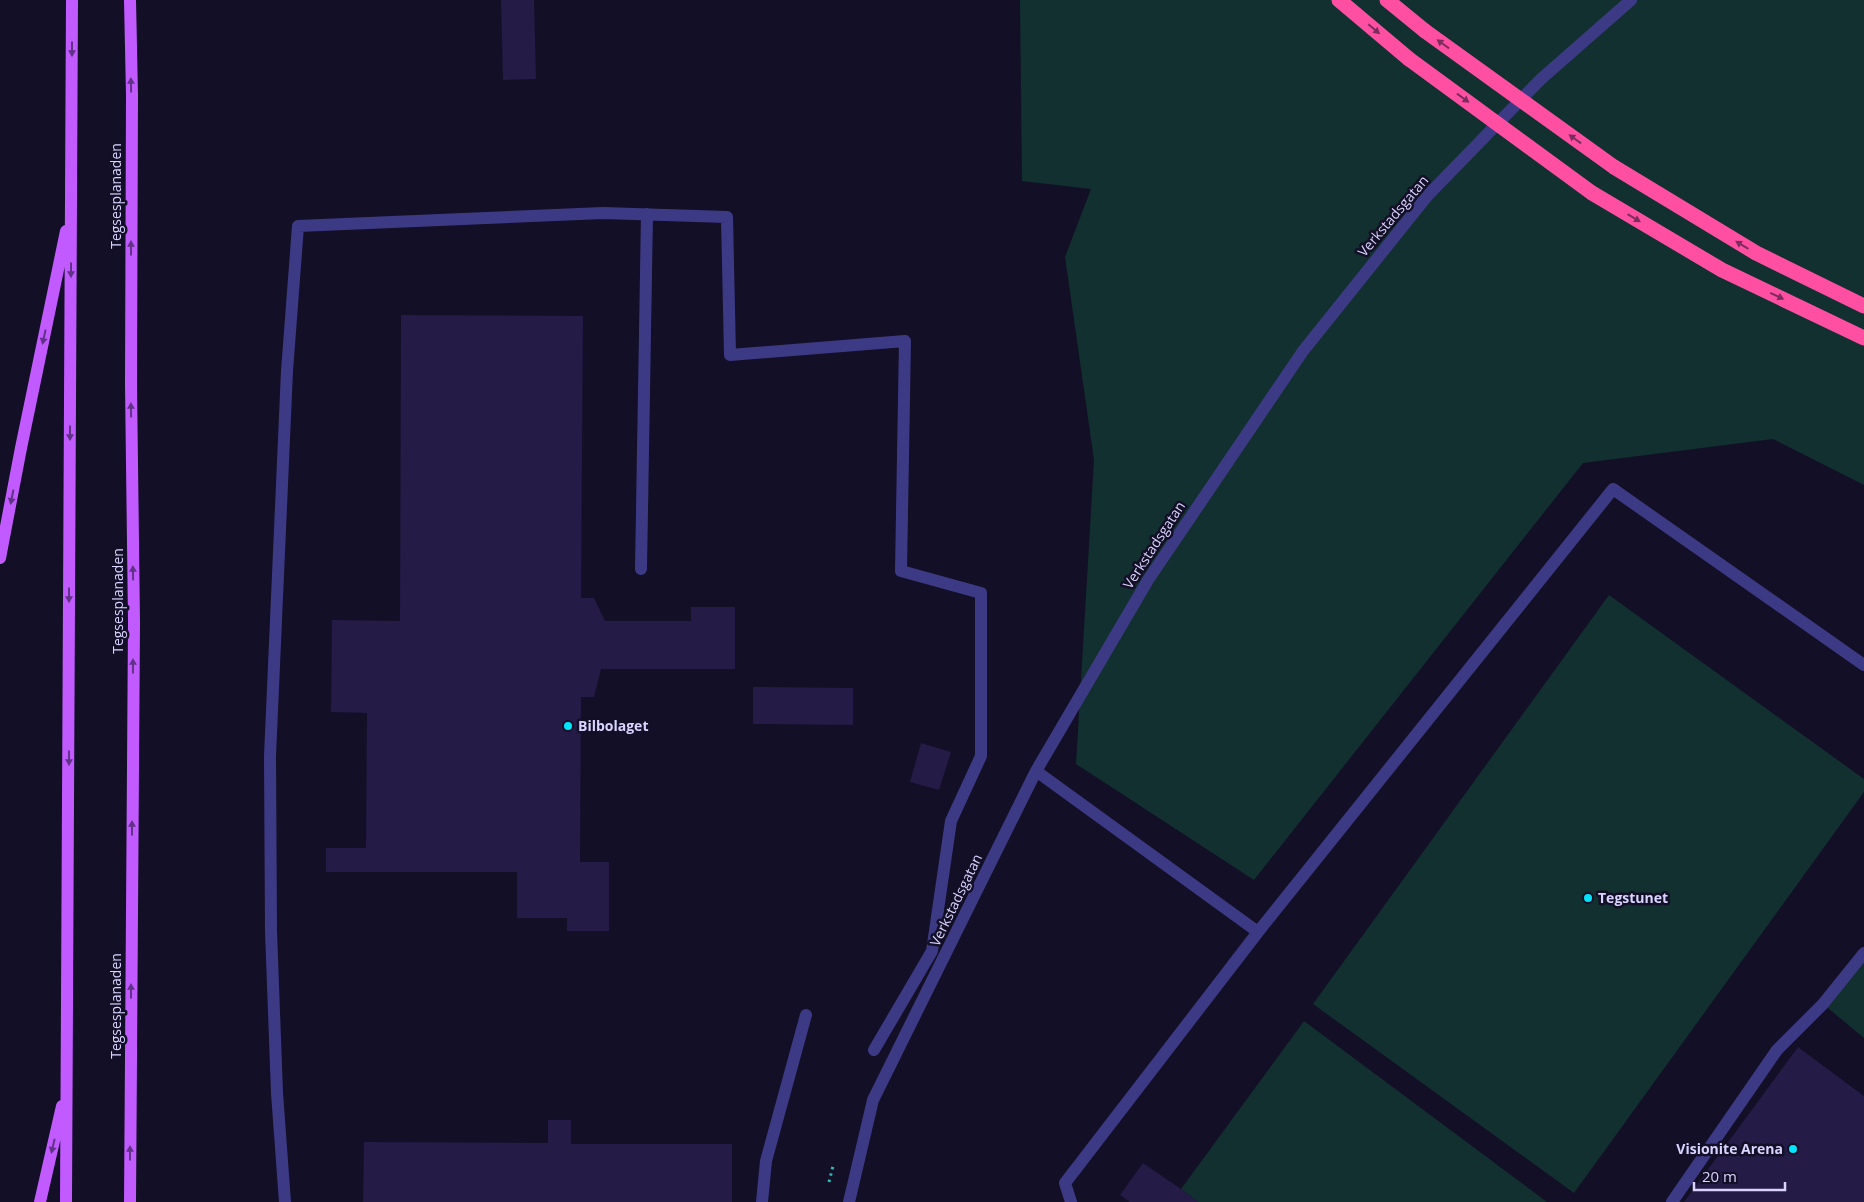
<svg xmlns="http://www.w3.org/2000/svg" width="1864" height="1202" viewBox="0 0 1864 1202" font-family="'Open Sans',sans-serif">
	<rect width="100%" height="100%" fill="#130f26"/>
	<path fill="#12302f" d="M1020,0H1864V485L1773,439L1583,463L1254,880L1076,764L1094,460L1065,257L1091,189L1022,181Z
		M1609,595L1864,779V792L1574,1193L1313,1004Z
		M1864,953V1038L1823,1004Z
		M1304,1021L1547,1202H1198L1181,1189Z"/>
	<path fill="#241b47" d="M501,0H534L536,79L503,80Z
		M401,315L583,316L581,598H594L605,621H691V607H735V669H601L594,697H581L580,862H609V931H567V918H517V872H326V848H366L367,713L331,712L332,620L400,621Z
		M753,687L853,688V725L753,724Z
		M921,743L951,752L939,790L910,782Z
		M1798,1047L1864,1096V1202H1684Z
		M548,1120H571V1144H732V1202H363L364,1142L548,1143Z
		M1143,1163L1181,1189L1198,1202H1130L1120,1195Z"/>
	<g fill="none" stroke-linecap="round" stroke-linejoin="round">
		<path stroke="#2fb8b0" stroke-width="3" stroke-dasharray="2.5 4" stroke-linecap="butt" d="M829,1182L833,1166"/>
		<path stroke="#3d3a85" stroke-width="12" d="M641,569L647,214
			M1036,771L1258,932L1065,1183L1071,1202
			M1258,932L1613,489L1864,665
			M285,1202L277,1093L271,931L270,756L287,371L298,226L603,213L727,217L730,355L905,341L901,571L981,593V756L951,821L932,951L874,1050
			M762,1202L766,1161L806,1015
			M849,1202L873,1100L1036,771L1148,580L1303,351L1428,195L1541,79L1631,0
			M1672,1202L1777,1050L1823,1004L1864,953"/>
		<path stroke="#c25bff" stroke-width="12" d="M130,0L132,95L131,384L134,622L130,1202
			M0,558L21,448L66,231
			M40,1202L62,1106
			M66,1202L72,0"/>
		<path stroke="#ff4fa3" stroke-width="15" d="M1339,0L1409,59
			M1387,0L1425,31
			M1614,167L1756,253L1864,306
			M1592,193L1722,270L1864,338"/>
		<path stroke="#ff4fa3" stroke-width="15" d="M1425,31L1614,167
			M1409,59L1592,193"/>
	</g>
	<defs><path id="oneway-solid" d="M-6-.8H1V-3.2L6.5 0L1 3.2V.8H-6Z" transform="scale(1.25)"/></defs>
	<g fill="#7d2c5e">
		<use href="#oneway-solid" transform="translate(1374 29) rotate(40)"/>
		<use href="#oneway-solid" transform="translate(1443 44) rotate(-144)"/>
		<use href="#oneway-solid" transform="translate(1463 98) rotate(36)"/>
		<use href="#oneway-solid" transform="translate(1575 139) rotate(-144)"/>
		<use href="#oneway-solid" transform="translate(1634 218) rotate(31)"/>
		<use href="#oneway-solid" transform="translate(1742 245) rotate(-149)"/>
		<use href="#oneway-solid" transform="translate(1777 296) rotate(25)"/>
	</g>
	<g fill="#623188">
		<use href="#oneway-solid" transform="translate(72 49) rotate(90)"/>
		<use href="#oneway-solid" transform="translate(131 85) rotate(-91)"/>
		<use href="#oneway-solid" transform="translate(131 248) rotate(-90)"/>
		<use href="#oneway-solid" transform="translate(71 270) rotate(90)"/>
		<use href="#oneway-solid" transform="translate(44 337) rotate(102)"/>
		<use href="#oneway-solid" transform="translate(131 410) rotate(-91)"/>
		<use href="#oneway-solid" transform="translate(70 433) rotate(90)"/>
		<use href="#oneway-solid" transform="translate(12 497) rotate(101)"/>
		<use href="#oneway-solid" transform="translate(133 573) rotate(-91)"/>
		<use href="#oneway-solid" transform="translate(69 595) rotate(90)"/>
		<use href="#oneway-solid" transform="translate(133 666) rotate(-90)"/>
		<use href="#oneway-solid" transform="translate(69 758) rotate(90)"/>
		<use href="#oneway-solid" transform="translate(132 828) rotate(-90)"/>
		<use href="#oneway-solid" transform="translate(131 991) rotate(-90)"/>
		<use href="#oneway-solid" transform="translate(53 1146) rotate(103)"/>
		<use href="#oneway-solid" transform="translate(130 1153) rotate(-90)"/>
	</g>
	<g fill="#00e5ff" stroke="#130f26" stroke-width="2">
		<circle cx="568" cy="726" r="5"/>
		<circle cx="1588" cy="898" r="5"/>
		<circle cx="1793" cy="1149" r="5"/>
	</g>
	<g text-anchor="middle" stroke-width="5" stroke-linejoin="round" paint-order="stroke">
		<g font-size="14" fill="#d9d4ff" stroke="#130f26">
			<text transform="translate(116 196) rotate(-90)" y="5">Tegsesplanaden</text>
			<text transform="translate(1393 216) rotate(-50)" y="5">Verkstadsgatan</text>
			<text transform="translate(1154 545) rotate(-57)" y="5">Verkstadsgatan</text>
			<text transform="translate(118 601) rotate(-90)" y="5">Tegsesplanaden</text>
			<text transform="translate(956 900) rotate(-64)" y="5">Verkstadsgatan</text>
			<text transform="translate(116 1006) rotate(-90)" y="5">Tegsesplanaden</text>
		</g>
		<g font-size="14" font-weight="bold" fill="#d9d4ff" stroke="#130f26" text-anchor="start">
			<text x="578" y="731">Bilbolaget</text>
			<text x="1598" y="903">Tegstunet</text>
			<text x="1783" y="1154" text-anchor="end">Visionite Arena</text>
		</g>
	</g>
	<path d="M1694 1182v8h91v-8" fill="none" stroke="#d9d4ff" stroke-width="2.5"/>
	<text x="1702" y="1182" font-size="15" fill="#d9d4ff" stroke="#130f26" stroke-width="4" paint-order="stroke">20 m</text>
</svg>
